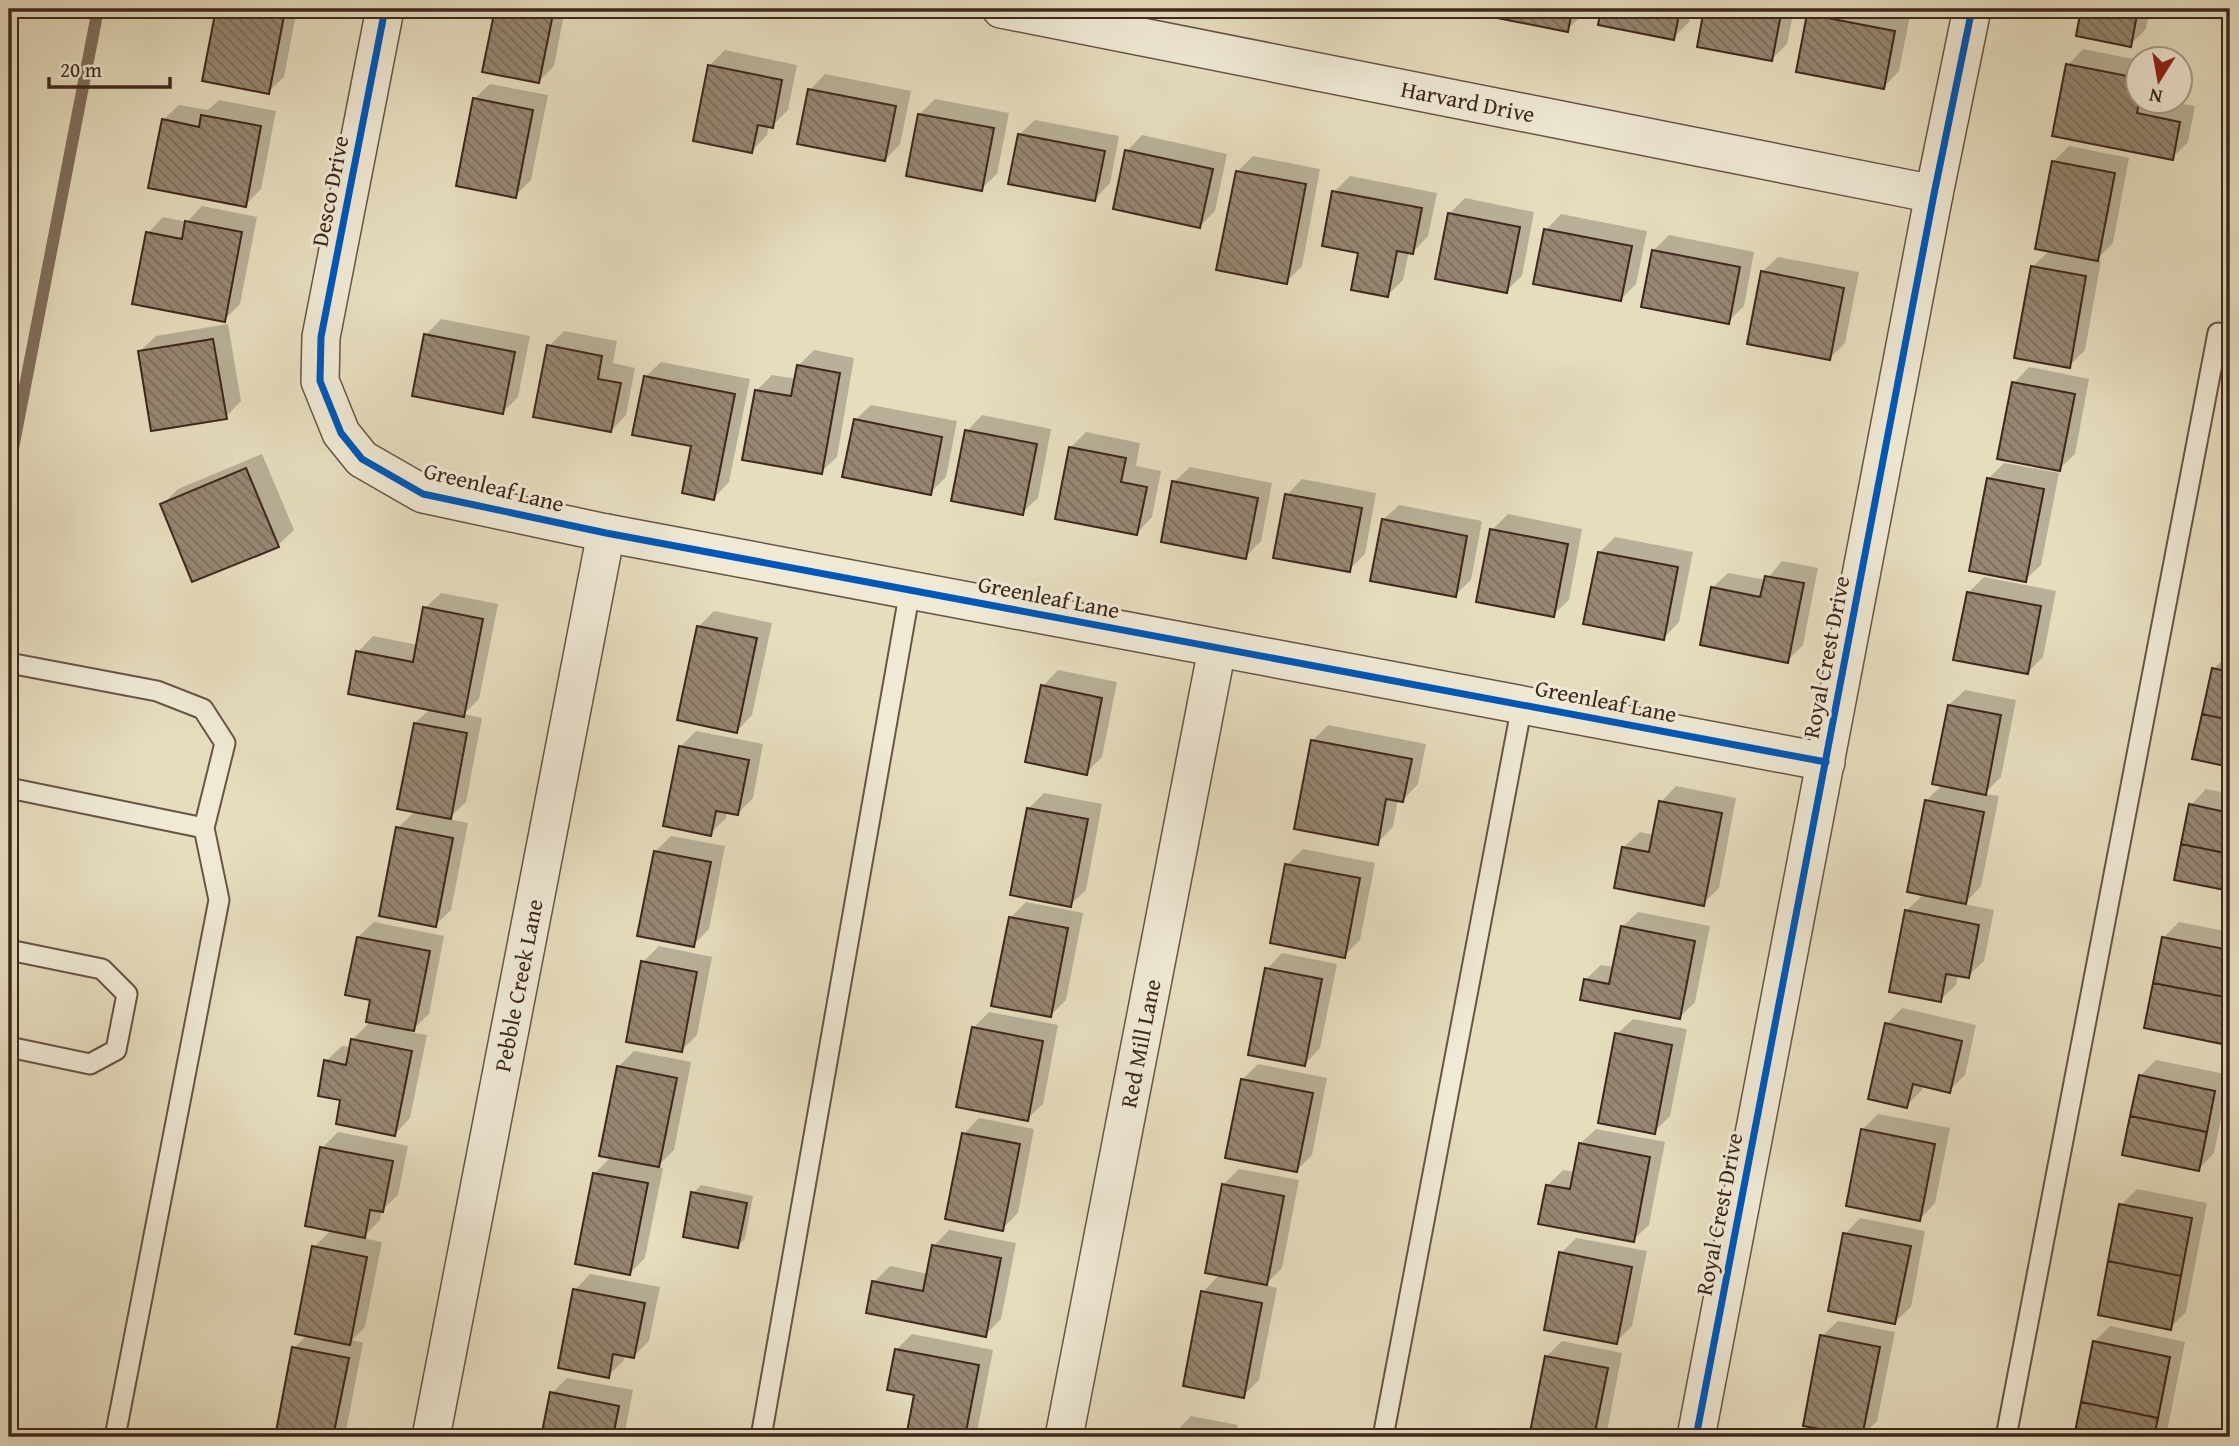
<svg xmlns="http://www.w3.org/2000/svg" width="2239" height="1446" viewBox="0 0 2239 1446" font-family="'Gentium Book Plus',serif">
	<defs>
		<pattern id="building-back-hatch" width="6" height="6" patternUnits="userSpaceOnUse" patternTransform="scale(1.75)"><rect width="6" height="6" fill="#968672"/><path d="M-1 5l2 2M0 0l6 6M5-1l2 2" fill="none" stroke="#7c6e5d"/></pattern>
	</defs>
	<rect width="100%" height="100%" fill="#e6ddbf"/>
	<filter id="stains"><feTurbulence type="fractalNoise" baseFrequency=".00286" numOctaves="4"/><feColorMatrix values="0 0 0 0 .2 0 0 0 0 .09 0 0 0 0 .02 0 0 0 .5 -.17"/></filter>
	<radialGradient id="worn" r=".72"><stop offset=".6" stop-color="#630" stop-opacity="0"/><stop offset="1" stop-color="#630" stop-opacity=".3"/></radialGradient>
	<path fill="#0003" d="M9,9L16,10L9,49Z
		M218,9H297L284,77L268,92L204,80Z
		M497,9H565L554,66L539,81L485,71Z
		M1496,9H1584L1583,14L1567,30L1494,16Z
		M1603,9H1692L1689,22L1673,38L1600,23Z
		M1706,9H1794L1787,44L1771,60L1699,46Z
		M1815,9H1876L1910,15L1899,71L1884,87L1798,70L1809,14Z
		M2083,9H2150L2146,29L2130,45L2078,35Z
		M2083,49L2138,60V102H2170L2195,106L2188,142L2172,158L2068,65Z
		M725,50L797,65L788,110L772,126L769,125L767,135L752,151L709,66Z
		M825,74L911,91L900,144L885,160L810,90Z
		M490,84L548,95L531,180L515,196L474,99Z
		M935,99L1009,113L997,174L981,189L919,115Z
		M219,100L276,111L261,189L245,205L163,120L179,105L208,110Z
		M1035,120L1119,136L1110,183L1095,199L1019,135Z
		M1142,135L1227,154L1215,211L1200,226L1127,151Z
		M2069,146L2129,158L2113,243L2096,260L2101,261L2085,350L2069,366L2032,267L2050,250L2053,162Z
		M1253,156L1320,169L1302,266L1286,282L1237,172Z
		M1350,176L1437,193L1428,236L1413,252L1409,251L1403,280L1387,296L1360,252L1334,192Z
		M1465,198L1534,212L1522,276L1506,291L1449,214Z
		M202,206L257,217L240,304L224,320L148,233L163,217L187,222Z
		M1561,214L1647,231L1636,284L1621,299L1546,230Z
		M1669,235L1754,252L1744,306L1728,322L1653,251Z
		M1778,257L1859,272L1845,343L1830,358L1762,272Z
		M441,319L530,336L518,397L503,412L426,335Z
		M228,324L241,401L226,417L140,351L156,336Z
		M564,331L617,341L613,363L635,368L626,415L611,431L549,346Z
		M814,350L854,358L837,457L821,472L756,391L772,375L796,379L798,366Z
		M661,362L750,379L729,482L714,498L693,444L645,377Z
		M2029,367L2089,379L2075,454L2059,469L2014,383Z
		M871,405L957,421L946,477L930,493L855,420Z
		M982,415L1051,429L1038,498L1022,513L967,431Z
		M1086,432L1140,443L1136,466L1161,471L1152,517L1137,533L1070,448Z
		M262,454L294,530L278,545L193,580L162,505L178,489Z
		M2004,463L2059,473L2041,565L2025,580L1989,478Z
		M1190,467L1272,483L1261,541L1245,557L1174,482Z
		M1302,479L1376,493L1365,554L1349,570L1287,495Z
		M1399,505L1482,521L1471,580L1455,595L1383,520Z
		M1508,514L1582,529L1569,600L1553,615L1492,530Z
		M1615,537L1693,552L1679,622L1664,638L1599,553Z
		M1782,561L1818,568L1803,645L1787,661L1712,588L1728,573L1766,580Z
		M1984,577L2056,591L2043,657L2028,672L1968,593Z
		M441,593L498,604L479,699L464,714L482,718L466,802L448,819L468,823L451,910L435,925L398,828L415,811V723L431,708L358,652L373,636L418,645L425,608Z
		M714,611L772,623L752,715L737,731L698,627Z
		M2229,653H2230V765L2194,758L2214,669Z
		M1058,670L1117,682L1102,757L1086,773L1043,686Z
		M1965,690L2016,700L2001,777L1984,794L1999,796L1981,886L1964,904L1994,910L1984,961L1968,976L1958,974L1956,985L1940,1000L1906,911L1924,894L1926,801L1942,785L1949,705Z
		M1328,725L1426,744L1418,784L1403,800L1398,799L1393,827L1377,843L1313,740Z
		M696,731L763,744L753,798L738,813L727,811L726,818L710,834L680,747Z
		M1676,786L1736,798L1719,888L1703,904L1624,847L1640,832L1654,835L1661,802Z
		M2206,789L2230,794V890L2176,879L2191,805Z
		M1044,793L1102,804L1086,890L1070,905L1029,808Z
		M671,836L725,846L709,929L693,945L655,852Z
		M1303,849L1375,863L1360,940L1344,956L1287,865Z
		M1026,902L1083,913L1066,1000L1050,1016L1010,918Z
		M1638,912L1710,926L1695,1002L1680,1017L1585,980L1601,965L1615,967L1622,927Z
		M374,922L444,936L429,1014L410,1032L427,1035L410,1118L395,1134L342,1099L326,1061L342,1046L351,1047L352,1040L371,1021L372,998L358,937Z
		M2179,922L2230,932V1039L2227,1043L2164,937Z
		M659,946L712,957L697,1035L681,1051L643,962Z
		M1282,953L1337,964L1320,1048L1305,1064L1267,969Z
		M1902,1008L1976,1025L1965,1075L1949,1091L1923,1085L1922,1090L1906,1106L1887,1024Z
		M989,1012L1058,1025L1043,1104L1027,1119L973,1028Z
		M1633,1019L1687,1029L1670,1116L1654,1132L1617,1034Z
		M634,1051L691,1062L674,1150L657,1167L663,1168L645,1258L630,1273L594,1174L612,1156L618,1067Z
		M2156,1060L2230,1075L2214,1153L2199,1169L2140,1076Z
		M1258,1064L1327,1078L1312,1155L1297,1170L1242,1080Z
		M1878,1114L1950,1128L1935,1203L1920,1219L1862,1130Z
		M979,1118L1034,1129L1018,1213L1002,1229L964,1134Z
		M1596,1129L1665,1142L1649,1225L1633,1240L1547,1186L1563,1170L1575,1172L1580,1144Z
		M338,1132L408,1146L398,1195L382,1210L380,1220L362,1238L382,1242L365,1327L352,1340L363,1343L346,1431L340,1437H277L294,1348L307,1335L314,1247L331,1230L322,1148Z
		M1239,1169L1299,1180L1282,1268L1265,1285L1277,1288L1259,1380L1243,1396L1203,1292L1220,1274L1224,1184Z
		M701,1185L753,1196L745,1239L737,1246L693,1193Z
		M2137,1189L2207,1203L2186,1312L2170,1328L2121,1205Z
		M1860,1218L1925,1231L1911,1307L1895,1322L1845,1234Z
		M949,1230L1016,1243L1001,1319L985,1335L874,1282L890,1266L928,1274L934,1246Z
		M1576,1238L1647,1251L1632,1326L1616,1342L1561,1253Z
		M590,1274L660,1287L649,1341L634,1356L625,1354L624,1360L608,1376L575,1290Z
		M1838,1321L1895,1332L1877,1421L1862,1436L1822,1336Z
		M2110,1326L2185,1342L2166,1437H2075L2094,1342Z
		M912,1334L993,1350L977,1432L972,1437H907L916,1394L897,1349Z
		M1562,1341L1622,1353L1606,1437H1531L1546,1357Z
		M567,1378L633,1390L624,1437H543L552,1393Z
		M1191,1416L1238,1425L1235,1437H1175L1176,1432Z
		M1822,1433L1842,1437H1818Z"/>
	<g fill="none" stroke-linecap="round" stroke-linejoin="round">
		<path stroke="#816f5e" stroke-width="12" d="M9,469L98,9"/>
	</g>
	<path fill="url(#building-back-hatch)" stroke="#3f271e" stroke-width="2" d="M216,9H244L284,16L269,94L202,81Z
		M495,9H554L539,83L482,72Z
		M1494,9H1572L1568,32L1492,17Z
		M1601,9H1680L1674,40L1598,25Z
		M1704,9H1782L1772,61L1697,47Z
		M2081,9H2138L2131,47L2076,36Z
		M1807,14L1895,31L1884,89L1796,72Z
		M2066,64L2138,78V102H2139L2137,113L2180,122L2173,160L2052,136Z
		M708,65L782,80L773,128L758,125L752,153L693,141Z
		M808,89L896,106L885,161L797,144Z
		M473,98L533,110L516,198L456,186Z
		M918,114L994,128L982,191L906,176Z
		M201,115L261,126L246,207L148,188L162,119L199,127Z
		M1018,134L1105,151L1095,201L1008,184Z
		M1125,150L1213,169L1200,228L1113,209Z
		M2052,161L2115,173L2098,261L2035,249Z
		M1236,171L1306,184L1287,284L1216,270Z
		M1332,191L1422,208L1413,254L1397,251L1388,297L1351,290L1358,253L1322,246Z
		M1448,213L1520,227L1507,293L1435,279Z
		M185,221L242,232L225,322L132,304L146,232L182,239Z
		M1544,229L1632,246L1621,301L1533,284Z
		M1652,250L1740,267L1729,324L1641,307Z
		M2031,266L2086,276L2070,368L2014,358Z
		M1761,271L1844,288L1830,360L1747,344Z
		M424,334L515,352L503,414L412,396Z
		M213,339L227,419L151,431L138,351Z
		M547,345L602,356L598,379L621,383L611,432L533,417Z
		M797,365L840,373L822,474L742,460L755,390L791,396Z
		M644,376L735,394L714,500L682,493L691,446L632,435Z
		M2012,382L2075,394L2060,471L1997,459Z
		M854,419L942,437L931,495L842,477Z
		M965,430L1037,444L1023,515L951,501Z
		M1069,447L1126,458L1121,482L1147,487L1137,535L1055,519Z
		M246,468L279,547L192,582L160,504Z
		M1987,478L2044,489L2026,582L1969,571Z
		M1172,481L1258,498L1246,559L1161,542Z
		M1285,494L1362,508L1350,572L1273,558Z
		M1382,519L1467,536L1456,597L1370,581Z
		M1490,529L1568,544L1554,617L1476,602Z
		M1598,552L1678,567L1664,640L1583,624Z
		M1765,576L1804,583L1788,663L1700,645L1711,587L1760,597Z
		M1967,592L2041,606L2028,674L1953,660Z
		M423,607L483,619L464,717L348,694L356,651L413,662Z
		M697,626L757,638L737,733L677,720Z
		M2212,668L2230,672V720L2202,714Z
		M1041,685L1102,698L1087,775L1025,762Z
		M1948,705L2001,715L1986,795L1932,784Z
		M2202,714L2230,720V767L2192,759Z
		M414,723L467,733L451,819L397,809Z
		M1311,740L1412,759L1403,802L1386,799L1378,845L1294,829Z
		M679,746L749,760L738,815L716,811L711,836L663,826Z
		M1925,800L1984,812L1966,904L1907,892Z
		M1659,801L1722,813L1704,906L1614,888L1622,847L1649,852Z
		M2189,804L2230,813V854L2181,844Z
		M1027,808L1088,819L1071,907L1010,895Z
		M396,827L453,838L436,927L379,916Z
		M2181,844L2230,854V891L2174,880Z
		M654,851L711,862L694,947L637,936Z
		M1285,864L1360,878L1345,958L1270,943Z
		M1905,910L1979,925L1969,978L1946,974L1941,1002L1889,992Z
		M1009,917L1068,928L1051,1017L991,1006Z
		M1621,926L1695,941L1680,1019L1580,1000L1584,979L1609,984Z
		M357,937L430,951L414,1031L366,1022L370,1000L345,995Z
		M2162,937L2230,950V998L2153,983Z
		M641,961L697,972L682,1052L626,1042Z
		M1265,968L1322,979L1305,1066L1248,1055Z
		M2153,983L2230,998V1030L2227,1045L2144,1028Z
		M1885,1023L1962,1041L1950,1093L1913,1084L1907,1108L1868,1099Z
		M972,1027L1043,1041L1028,1121L956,1107Z
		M1615,1033L1672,1045L1655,1134L1598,1123Z
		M351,1039L412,1051L395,1136L336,1124L340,1100L318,1096L324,1060L346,1065Z
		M617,1066L677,1078L659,1167L599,1156Z
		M2139,1075L2215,1091L2207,1132L2130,1116Z
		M1241,1079L1313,1093L1297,1172L1225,1158Z
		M2130,1116L2207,1132L2199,1171L2122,1155Z
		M1861,1129L1935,1144L1920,1221L1846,1206Z
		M962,1133L1020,1144L1003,1231L945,1219Z
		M1579,1143L1650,1157L1634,1242L1538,1224L1546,1185L1570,1189Z
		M320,1147L393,1161L383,1212L370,1210L365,1238L305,1226Z
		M593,1173L648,1183L630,1275L575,1264Z
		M1222,1184L1284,1196L1267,1285L1205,1273Z
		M691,1192L747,1203L738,1248L683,1237Z
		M2119,1204L2192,1218L2181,1276L2108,1261Z
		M1843,1233L1911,1246L1895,1324L1828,1311Z
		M932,1245L1001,1258L986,1337L866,1313L872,1281L923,1291Z
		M312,1246L367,1257L350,1345L295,1334Z
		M1559,1252L1632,1267L1617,1344L1544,1330Z
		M2108,1261L2181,1276L2171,1330L2098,1315Z
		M573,1289L645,1303L634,1358L613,1354L609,1378L558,1368Z
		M1201,1291L1262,1303L1244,1398L1183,1386Z
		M1820,1335L1880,1347L1862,1437L1803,1426Z
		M2093,1341L2170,1357L2158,1418L2081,1402Z
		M292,1347L349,1358L333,1437H275Z
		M895,1349L979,1365L965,1437H906L914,1395L887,1390Z
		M1545,1356L1608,1368L1594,1437H1529Z
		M550,1392L619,1406L613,1437H541Z
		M2081,1402L2158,1418L2154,1437H2074Z"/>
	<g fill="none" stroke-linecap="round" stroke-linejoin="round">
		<defs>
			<path id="service" d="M9,663L157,691L203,709L225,743L204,828L9,788
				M9,950L102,969L127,994L116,1050L90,1064L9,1047
				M115,1437L219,900L204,828
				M761,1437L910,590
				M1383,1437L1522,705
				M2006,1437L2218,333L2230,335"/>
			<g id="minor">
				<path d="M385,9L321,337L320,381L341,433L362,459L423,494L606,533L1826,762"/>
				<path id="s1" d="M1001,9L1934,194"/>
				<path id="s2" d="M431,1437L606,533"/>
				<path id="s3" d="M1064,1437L1217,649"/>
				<path d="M1696,1437L1934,194L1972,9"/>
			</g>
		</defs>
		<use href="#service" stroke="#695446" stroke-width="23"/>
		<use href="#minor" stroke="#695446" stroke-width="40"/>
		<use href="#service" stroke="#efe9d5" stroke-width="19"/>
		<use href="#minor" stroke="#efe9d5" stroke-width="37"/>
		<defs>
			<path id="cycleway" d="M385,9L321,337L320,381L341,433L362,459L423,494L606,533L1826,762
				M1696,1437L1934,194L1972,9"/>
		</defs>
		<use href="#cycleway" stroke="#efe9d5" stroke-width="11"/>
		<use href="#cycleway" stroke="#0057b8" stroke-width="7"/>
	</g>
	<g text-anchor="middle" stroke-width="6" stroke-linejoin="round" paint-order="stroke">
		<g font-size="23" fill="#3f271e" stroke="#efe9d5">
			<text dy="8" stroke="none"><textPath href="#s1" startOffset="476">Harvard Drive</textPath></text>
			<text transform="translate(330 191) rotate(-79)" y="8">Desco Drive</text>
			<text transform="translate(494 487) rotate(14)" y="8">Greenleaf Lane</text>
			<text transform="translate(1049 597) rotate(11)" y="8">Greenleaf Lane</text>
			<text transform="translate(1826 657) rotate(-79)" y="8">Royal Crest Drive</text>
			<text transform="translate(1606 701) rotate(11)" y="8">Greenleaf Lane</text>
			<text dy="8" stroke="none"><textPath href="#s2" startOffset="460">Pebble Creek Lane</textPath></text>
			<text dy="8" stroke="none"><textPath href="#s3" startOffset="401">Red Mill Lane</textPath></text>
			<text transform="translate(1719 1214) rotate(-79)" y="8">Royal Crest Drive</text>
		</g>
	</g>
	<rect width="2239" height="1446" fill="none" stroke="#e6ddbf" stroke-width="35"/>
	<rect x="10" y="10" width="2218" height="1425" fill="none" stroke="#3f271e" stroke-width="3.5"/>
	<rect x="18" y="18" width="2204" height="1411" fill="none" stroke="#3f271e" stroke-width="2"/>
	<g transform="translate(2159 80) rotate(191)"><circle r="33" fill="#efe9d5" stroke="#a99b8c" stroke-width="2"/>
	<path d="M0-5L12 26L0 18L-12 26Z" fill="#8f2418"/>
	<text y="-10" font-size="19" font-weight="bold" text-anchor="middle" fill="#3f271e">N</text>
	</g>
	<path d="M49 77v10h121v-10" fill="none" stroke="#3f271e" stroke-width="3.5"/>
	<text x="60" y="77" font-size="21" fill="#3f271e" stroke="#efe9d5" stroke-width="5" paint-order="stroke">20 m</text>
	<rect width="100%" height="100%" filter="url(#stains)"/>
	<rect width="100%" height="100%" fill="url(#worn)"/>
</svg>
